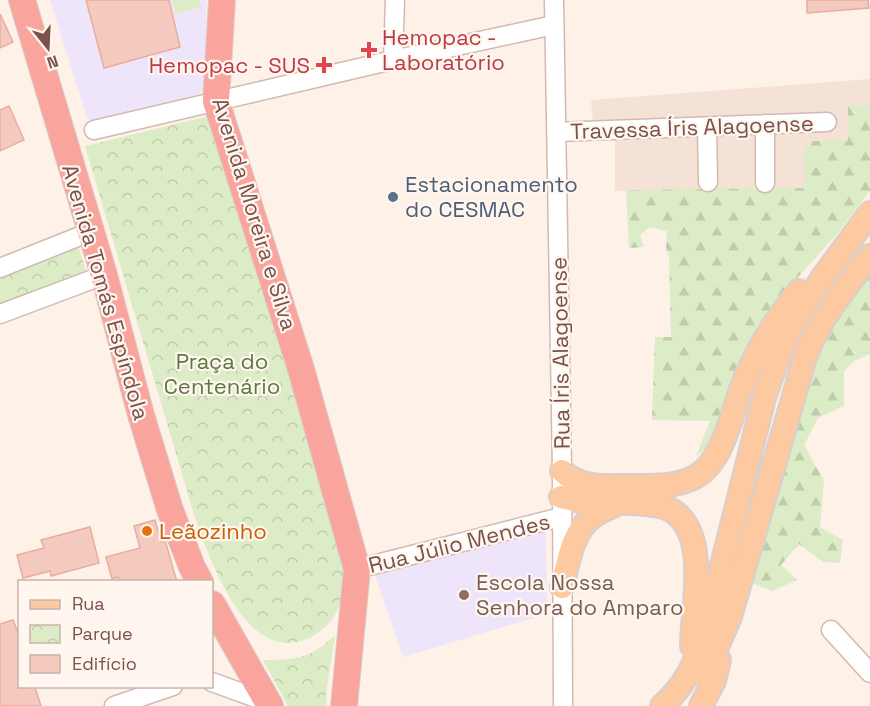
<svg xmlns="http://www.w3.org/2000/svg" width="870" height="706" viewBox="0 0 870 706" font-family="'Space Grotesk',sans-serif">
	<defs>
		<pattern id="forest-firs" width="22" height="20" patternUnits="userSpaceOnUse" patternTransform="scale(1.5)"><rect width="22" height="20" fill="#dcecc6"/><path d="M5 1l3.5 6h-7zM16 11l3.5 6h-7z" fill="#c0ccac"/></pattern>
		<pattern id="park-crowns" width="20" height="18" patternUnits="userSpaceOnUse" patternTransform="scale(1.5)"><rect width="20" height="18" fill="#dcecc6"/><path d="M2 6a3 3 0 1 1 6 0M12 15a3 3 0 1 1 6 0" fill="none" stroke="#c0ccac"/></pattern>
	</defs>
	<rect width="100%" height="100%" fill="#fdf1e8"/>
	<path fill="#f5e2d6" d="M870,79V104L848,106V141H810L805,188L615,191V121L593,122L591,100Z"/>
	<path fill="#eee5fa" d="M50,0H206L207,85L194,99L88,121Z
		M546,524L547,614L403,657L375,575Z"/>
	<path fill="#dcecc6" d="M172,0H200L201,7L176,14Z"/>
	<path fill="url(#forest-firs)" d="M870,104V191L837,234L771,307L745,352L716,427L705,449L696,456L710,421L652,420L655,337H671L669,256L666,248L667,231L650,227L640,235L644,247L629,248L626,190L805,188L804,148L810,147V141H848V106Z
		M870,271V354L854,361L844,371V406L818,418L804,445L824,481L820,527L843,540L840,563L823,562L799,544L781,565L797,580L772,591L752,583L807,380L845,304Z"/>
	<path fill="url(#park-crowns)" d="M213,115L290,368L344,567C345,591 341,617 319,632C252,678 213,567 196,521L85,146Z
		M77,243L88,276L0,310V274Z
		M335,635L326,694L327,706H288L263,660C296,660 310,659 335,635Z"/>
	<path fill="#f4cabf" stroke="#e7ad9f" stroke-width="1.5" d="M86,0H169L180,47L104,68Z
		M807,0H868L869,8L807,13Z
		M0,14L13,42L0,48Z
		M9,106L24,140L0,151V110Z
		M155,520L161,542L165,540L177,582H119L118,577L112,579L106,557L140,548L134,526Z
		M90,527L99,563L51,576L50,571L23,578L17,555L44,548L41,540Z
		M13,620L20,638V687H35L41,706H0V624Z"/>
	<g fill="none" stroke-linecap="round" stroke-linejoin="round">
		<defs>
			<path id="minor" d="M554,0L562,471L563,706
				M393,60L395,0
				M765,124V183
				M707,127L708,182
				M94,130L393,60L554,25
				M557,132L827,122
				M0,268L90,232
				M0,314L104,275
				M357,569L561,517
				M831,630L870,673
				M212,682L267,702
				M114,706L173,686"/>
			<path id="major" d="M562,471C581,489 603,486 627,486C649,486 674,488 695,477C726,460 732,407 746,377C760,344 777,318 799,291
				M561,497C589,505 616,501 644,504C651,505 661,505 667,508C712,528 692,608 692,646
				M562,587C568,562 572,530 595,515C602,510 610,508 617,504
				M705,674L730,617L806,354C821,317 846,287 870,256
				M662,706C684,686 693,668 703,641L764,398L780,353L795,319L825,274L870,213
				M701,706L714,681L719,660"/>
			<path id="highway" d="M22,0L104,275L141,415L170,510L192,567L200,582
				M222,0L216,101L301,369L357,569L344,706
				M212,604L270,706"/>
		</defs>
		<use href="#minor" stroke="#d3b9b0" stroke-width="21"/>
		<use href="#major" stroke="#d9cfcd" stroke-width="26"/>
		<use href="#highway" stroke="#d9cfcd" stroke-width="28"/>
		<use href="#minor" stroke="#fff" stroke-width="18"/>
		<use href="#major" stroke="#fdc9a0" stroke-width="22"/>
		<use href="#highway" stroke="#f9a59e" stroke-width="26"/>
	</g>
	<g fill="#e0444e" stroke="#fff6ef" stroke-width="2">
		<path d="M366 41h6v6h6v6h-6v6h-6v-6h-6v-6h6z"/>
		<path d="M321 56h6v6h6v6h-6v6h-6v-6h-6v-6h6z"/>
	</g>
	<circle fill="#5c6f8a" stroke="#fff6ef" stroke-width="2" cx="393" cy="197" r="6"/>
	<circle fill="#e8710a" stroke="#fff6ef" stroke-width="2" cx="147" cy="531" r="6"/>
	<circle fill="#8d6e63" stroke="#fff6ef" stroke-width="2" cx="464" cy="595" r="6"/>
	<g text-anchor="middle" stroke-width="4.5" stroke-linejoin="round" paint-order="stroke">
		<g font-size="22" fill="#be3a42" stroke="#fff6ef" text-anchor="start">
			<text x="382" y="45">Hemopac -<tspan x="382" dy="25">Laboratório</tspan></text>
			<text x="310" y="73" text-anchor="end">Hemopac - SUS</text>
		</g>
		<g font-size="22" fill="#79524b" stroke="#fff6ef">
			<text transform="translate(692 127) rotate(-2)" y="8">Travessa Íris Alagoense</text>
			<text transform="translate(255 214) rotate(73)" y="8">Avenida Moreira e Silva</text>
			<text transform="translate(106 292) rotate(74)" y="8">Avenida Tomás Espíndola</text>
			<text transform="translate(560 353) rotate(-91)" y="8">Rua Íris Alagoense</text>
			<text transform="translate(459 543) rotate(-14)" y="8">Rua Júlio Mendes</text>
		</g>
		<g font-size="22" fill="#4e5e75" stroke="#fff6ef" text-anchor="start">
			<text x="405" y="192">Estacionamento<tspan x="405" dy="25">do CESMAC</tspan></text>
		</g>
		<g font-size="22" fill="#5b793f" stroke="#fff6ef">
			<text x="222" y="369">Praça do<tspan x="222" dy="25">Centenário</tspan></text>
		</g>
		<g font-size="22" fill="#c56008" stroke="#fff6ef" text-anchor="start">
			<text x="159" y="539">Leãozinho</text>
		</g>
		<g font-size="22" fill="#785e54" stroke="#fff6ef" text-anchor="start">
			<text x="476" y="590">Escola Nossa<tspan x="476" dy="25">Senhora do Amparo</tspan></text>
		</g>
	</g>
	<rect x="18" y="580" width="195" height="108" fill="#fff6ef" stroke="#c9b4ad" stroke-width="1.5"/>
	<rect x="30" y="600" width="30" height="9" fill="#fdc9a0" stroke="#c9b4ad" stroke-width="1.5"/>
	<text x="72" y="610" font-size="18" fill="#79524b">Rua</text>
	<rect x="30" y="625" width="30" height="18" fill="url(#park-crowns)" stroke="#c9b4ad" stroke-width="1.5"/>
	<text x="72" y="640" font-size="18" fill="#79524b">Parque</text>
	<rect x="30" y="655" width="30" height="18" fill="#f4cabf" stroke="#c9b4ad" stroke-width="1.5"/>
	<text x="72" y="670" font-size="18" fill="#79524b">Edifício</text>
	<g transform="translate(48 48) rotate(162)" stroke="#fff6ef" stroke-width="4.5" paint-order="stroke">
	<path d="M0-4.5L10 22L0 15L-10 22Z" fill="#79524b"/>
	<text y="-9" font-size="16" font-weight="bold" text-anchor="middle" fill="#79524b">N</text>
	</g>
</svg>
